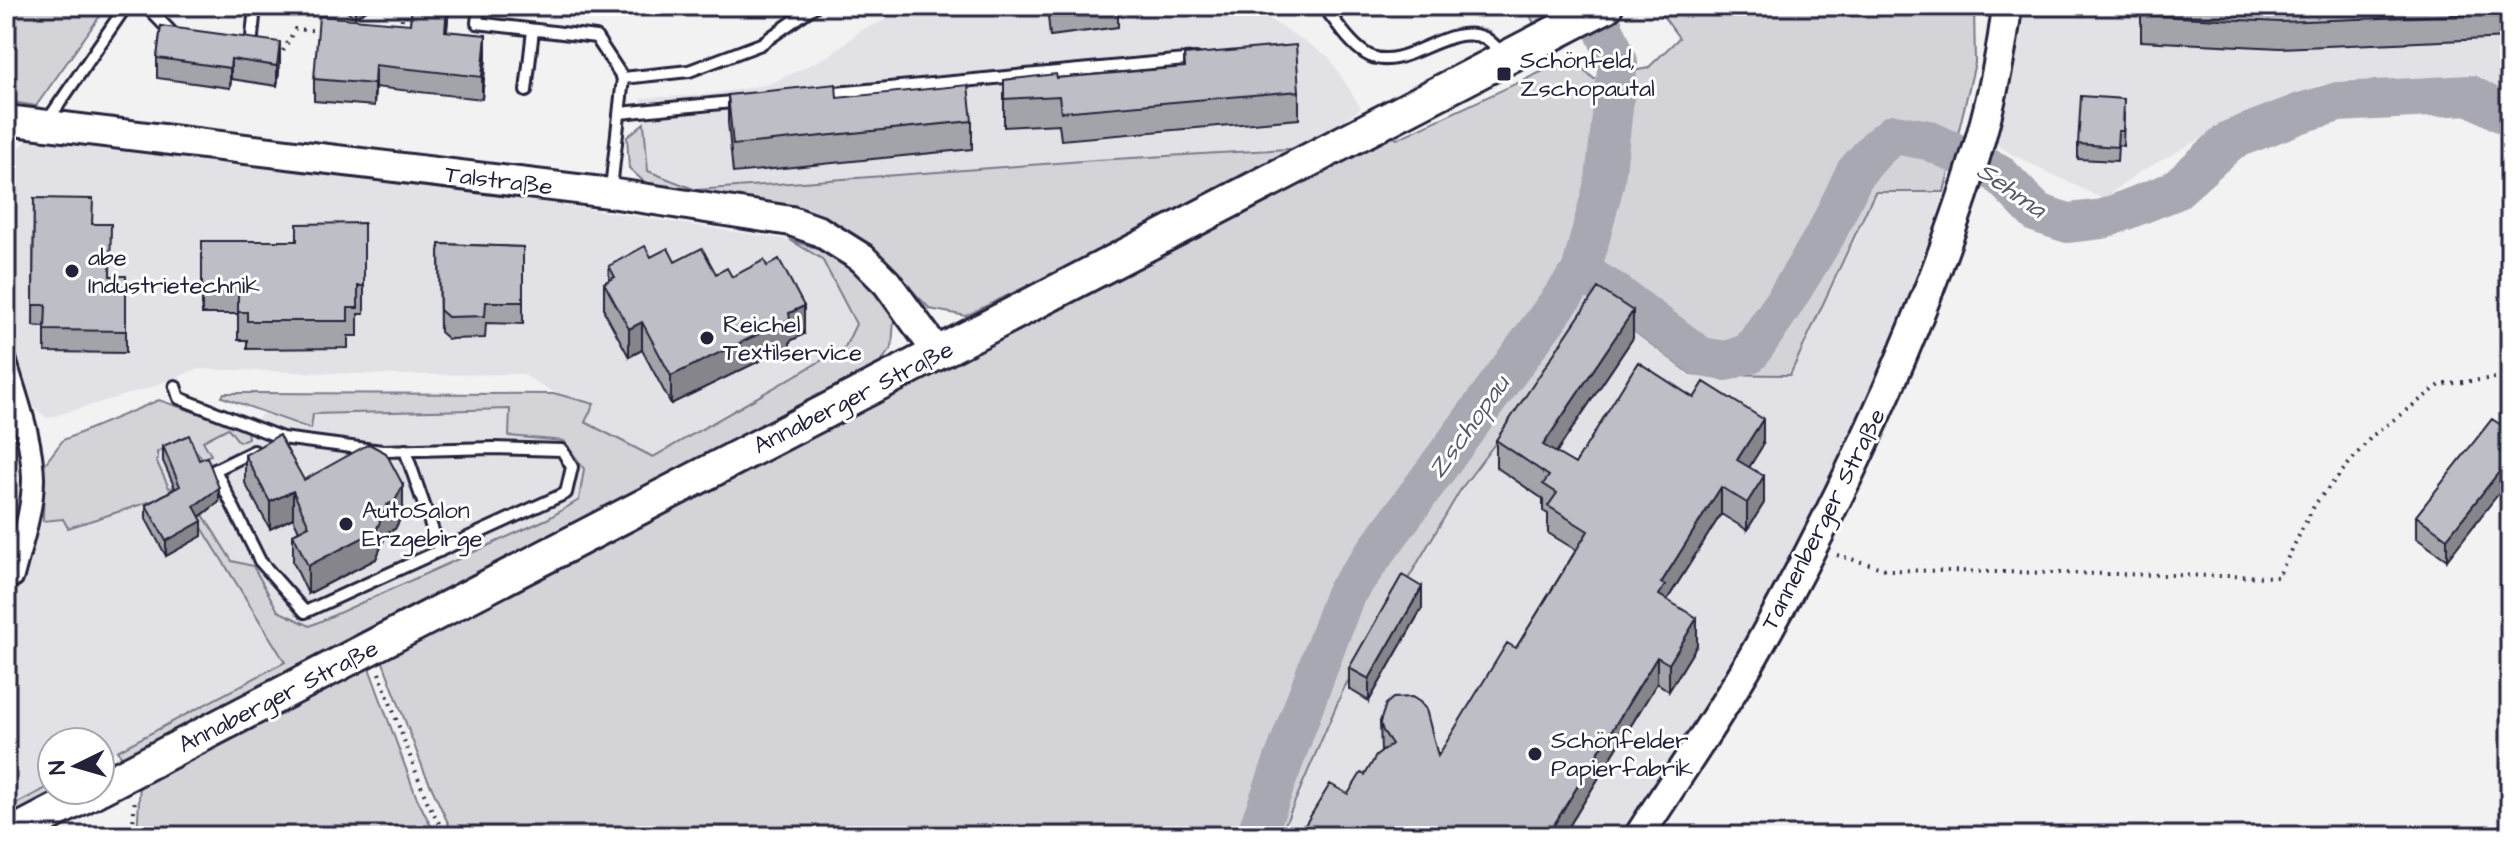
<svg xmlns="http://www.w3.org/2000/svg" width="2516" height="842" viewBox="0 0 2516 842" font-family="'Architects Daughter',sans-serif">
	<rect width="100%" height="100%" fill="#f2f2f3"/>
	<filter id="ink" filterUnits="userSpaceOnUse"><feTurbulence type="fractalNoise" baseFrequency=".0125" numOctaves="2"/><feDisplacementMap in="SourceGraphic" scale="16" xChannelSelector="R" yChannelSelector="G"/><feConvolveMatrix kernelMatrix="1 2 1 2 8 2 1 2 1" color-interpolation-filters="sRGB"/></filter>
	<g filter="url(#ink)">
		<path fill="#e2e2e6" d="M916,6H1249L1329,57L1361,108L1306,148L1096,160L696,190L648,171L642,98L705,95L770,84L830,55L860,31Z
			M2018,6H2510V89L2455,80L2323,84L2235,120L2140,172L2103,199L2013,155L1990,140Z
			M33,135L542,202L790,240L822,258L856,325L845,347L653,458L585,422L593,404L557,394L522,374L400,375L198,369L146,389L47,418L34,408L15,347L6,284V161Z
			M1875,192H1944L1901,338L1752,639L1629,836H1280L1344,688L1459,494L1568,346L1592,300L1661,353L1789,375L1848,255Z
			M434,409H511L509,436L564,441L584,469L579,500L547,519L310,626L278,611L253,567L232,561L185,486L169,488L155,459L157,452L167,447L192,446L210,455L203,442L228,428L248,438L247,430L264,412L311,429L312,414Z
			M180,492L285,662L100,760V742H52V785L6,809V557L43,521Z"/>
		<path fill="#d3d3d8" stroke="#7a7a8a" stroke-width="2" d="M6,6H107L36,106L6,101Z
			M1526,6H1569L1535,26Z
			M1656,6H1974L1975,63L1944,192H1875L1790,375L1691,374L1592,300L1568,346L1461,489L1344,688L1280,836H454L424,771L381,657L1387,134L1397,139L1571,58L1594,79L1648,68L1679,38Z
			M644,123L648,171L696,190L1096,160L1306,148L966,316L930,309L884,261L850,233L784,207L654,191L629,168L627,137Z
			M790,240L828,252L863,273L894,320L892,347L877,367L124,759L117,751L285,662L180,492L68,528L63,519L43,521L44,465L63,440L159,400L247,430L248,438L239,442L228,428L203,441L211,455L202,458L192,446L167,447L157,452L158,459L156,460L169,488L185,486L232,561L253,566L278,611L310,626L547,519L579,500L584,469L564,441L509,436L510,409L313,414L311,429L222,397L224,393L557,394L594,404L585,422L653,457L845,347L856,324L822,259Z
			M368,665L416,796L436,836H137L140,782Z
			M52,785V790H64L6,819V809Z"/>
		<g fill="none" stroke-linecap="round" stroke-linejoin="round">
			<path stroke="#a8a8b2" stroke-width="40" d="M1581,272L1614,292L1701,357L1726,361L1750,353L1782,306L1826,234L1855,173L1877,148L1894,134L1928,140L1998,173L2037,213L2068,223L2103,219L2174,191L2231,140L2301,113L2338,102L2470,95L2510,117
				M1256,836L1345,594L1581,272L1605,180L1618,62L1594,6"/>
			<defs>
				<path id="lane" d="M146,6L175,36
					M479,6L477,23L596,37L623,78L611,189
					M1323,6C1336,21 1352,48 1370,56C1405,72 1448,21 1485,38C1492,42 1498,49 1503,55
					M251,47L255,6
					M623,78L689,71L761,44L815,6
					M526,91L533,30
					M825,94L1196,59
					M620,113L742,101
					M46,123L126,6
					M175,386L179,398L282,438L275,441
					M405,450L440,551
					M254,451L215,470L260,561L305,612L566,493L572,467L562,450L492,448L382,451L282,438"/>
				<path id="street" d="M6,362C17,400 32,438 33,478C33,511 21,544 13,576"/>
				<path id="secondary" d="M6,120L610,193L791,221L819,231L862,258L887,283L938,353
					M1639,836C1679,773 1723,711 1759,646C1827,525 1888,399 1937,268C1969,183 1997,97 2007,6"/>
				<path id="primary" d="M100,788L1606,6
					M8,836L96,790"/>
			</defs>
			<use href="#lane" stroke="#22223b" stroke-width="16"/>
			<use href="#street" stroke="#22223b" stroke-width="26"/>
			<use href="#secondary" stroke="#22223b" stroke-width="34"/>
			<use href="#primary" stroke="#22223b" stroke-width="38"/>
			<path stroke="#22223b" stroke-width="4" stroke-dasharray="2 6" stroke-linecap="butt" d="M401,28L403,6
				M283,51L295,29L323,31
				M1837,555L1889,570L2278,577L2315,504L2372,436L2440,385L2510,376
				M379,673L426,799L446,836
				M132,836L135,798"/>
			<use href="#lane" stroke="#fff" stroke-width="10"/>
			<use href="#street" stroke="#fff" stroke-width="20"/>
			<use href="#secondary" stroke="#fff" stroke-width="28"/>
			<use href="#primary" stroke="#fff" stroke-width="32"/>
		</g>
		<path fill="#a3a3aa" stroke="#22223b" stroke-width="2" d="M338,6H373L355,17Z
			M412,6H449L447,31L486,57L482,99L375,87L374,106L314,101V79L410,24Z
			M1047,6H1118V27L1050,36Z
			M2510,6V38L2280,48L2141,41V15Z
			M161,26L280,63L277,86L231,79L230,88L157,78V58Z
			M1184,55L1299,91V119L1061,140L1059,124L1004,127V80L1057,78L1184,67Z
			M728,95L837,98L972,121V149L733,173L728,122Z
			M2124,114L2123,146L2118,145L2117,161L2078,159V144Z
			M34,198L93,224L110,276H126V353L45,352V327L33,326Z
			M364,223V314H358V336H348V348L247,349V340H238V314H202V241H297Z
			M439,244L523,247V324L486,323L485,338L448,339L440,332Z
			M651,257L732,277L804,334L790,341V346L671,404L642,350L629,357L604,311V283L609,280V266Z
			M1633,338L1556,453L1575,464L1763,445L1749,467L1764,503L1747,530L1721,514L1667,600L1697,645L1669,691L1657,683L1563,836H1302V830L1348,794L1365,775L1381,752L1380,722L1438,756L1516,648L1576,550L1548,533V514L1543,511V499L1496,467V440Z
			M2492,419L2447,560L2416,538V516Z
			M163,446L219,502L200,517L202,536L166,556L146,519V505L175,488L163,461Z
			M245,455L304,480L403,513L395,529L387,532L376,559L308,594L293,562V534L299,531L293,518L270,529L245,483Z
			M1422,608L1369,701L1349,689V668Z"/>
		<path fill="#85858b" stroke="#22223b" stroke-width="2" d="M355,6H373L355,17Z
			M447,6H449L445,52V31Z
			M486,35V57L482,99V77Z
			M280,42V63L277,86V66Z
			M231,59V79L230,88V68Z
			M375,65V87L374,106V84Z
			M804,306V334L790,341V346L671,404V376L789,313Z
			M1633,311V338L1543,472V445Z
			M642,322V350L629,357V329Z
			M1763,419V445L1737,487V460Z
			M2510,458V479L2447,560V538Z
			M1764,476V503L1747,530V503Z
			M403,485V513L395,529L387,532L376,559L308,594V566L387,505Z
			M1721,487V514L1665,603L1659,595L1661,583Z
			M219,488V502L194,521V506Z
			M293,491V518L270,529V502Z
			M202,521V536L166,556V541Z
			M1422,587V608L1369,701V679Z
			M1697,618V645L1669,691V664Z
			M1657,657V683L1563,836H1547Z"/>
		<path fill="#bebec6" stroke="#22223b" stroke-width="2" d="M412,6H447L445,31L486,35L482,77L375,65L374,84L314,79L319,16L410,24Z
			M1049,6H1113L1050,14Z
			M2141,6H2510V13L2280,22L2141,15Z
			M161,26L280,42L277,66L231,59L230,68L157,58Z
			M1296,45L1299,91L1061,112L1059,96L1004,99V80L1056,74L1057,78L1185,67L1184,55Z
			M836,84L837,98L968,85L972,121L733,145L728,95Z
			M2081,96L2124,99L2123,131H2118L2117,147L2078,144Z
			M34,198L93,199L92,224H111L110,276H126V331L45,330L46,305H33Z
			M364,223V286H358V308H348V321H247V312H238V286H202V241H297V224Z
			M439,244L523,247V302H486L485,316L448,317L440,310Z
			M645,246L651,257L668,248L675,262L702,248L716,274L727,268L732,277L764,260L767,266L779,259L804,306L789,313L790,319L671,376L642,322L629,329L604,283L615,277L609,266Z
			M1598,288L1633,311L1543,445L1575,464L1638,362L1694,398L1704,382L1763,419L1737,460L1764,476L1747,503L1721,487L1661,583L1665,585L1659,595L1697,618L1669,664L1657,657L1547,836H1311L1302,830L1330,784L1348,794L1361,773L1365,775L1376,756L1392,744L1383,731L1380,722L1386,704L1393,698L1412,697L1420,702L1426,709L1438,756L1507,643L1516,648L1588,531L1548,506L1557,493L1543,484L1549,476L1496,440Z
			M2492,419L2510,431V458L2447,538L2416,516Z
			M189,435L199,460L207,457L219,488L194,506L202,521L166,541L146,505L180,486L163,446Z
			M279,435L304,480L369,444L386,453L403,485L395,501L387,505L376,531L308,566L293,534L309,526L293,491L270,502L245,455Z
			M1402,575L1422,587L1369,679L1349,668Z"/>
	</g>
	<g fill="#22223b" stroke="#fff" stroke-width="3">
		<rect x="1496" y="66" width="16" height="16" rx="4"/>
		<circle cx="72" cy="271" r="8"/>
		<circle cx="707" cy="338" r="8"/>
		<circle cx="346" cy="524" r="8"/>
		<circle cx="1535" cy="754" r="8"/>
	</g>
	<g text-anchor="middle" stroke-width="6" stroke-linejoin="round" paint-order="stroke">
		<g font-size="24" fill="#22223b" stroke="#fff" text-anchor="start">
			<text x="1520" y="68">Schönfeld,<tspan x="1520" dy="28">Zschopautal</tspan></text>
			<text x="88" y="265">abe<tspan x="88" dy="28">Industrietechnik</tspan></text>
			<text x="723" y="332">Reichel<tspan x="723" dy="28">Textilservice</tspan></text>
			<text x="362" y="518">AutoSalon<tspan x="362" dy="28">Erzgebirge</tspan></text>
			<text x="1551" y="748">Schönfelder<tspan x="1551" dy="28">Papierfabrik</tspan></text>
		</g>
		<g font-size="24" fill="#22223b" stroke="#fff">
			<text transform="translate(499 180) rotate(7)" y="8">Talstraße</text>
			<text transform="translate(853 397) rotate(-27)" y="8">Annaberger Straße</text>
			<text transform="translate(1823 519) rotate(-63)" y="8">Tannenberger Straße</text>
			<text transform="translate(278 696) rotate(-27)" y="8">Annaberger Straße</text>
		</g>
		<g font-size="26" font-style="italic" fill="#58586b" stroke="#fff">
			<text transform="translate(2012 189) rotate(35)" y="9">Sehma</text>
			<text transform="translate(1468 426) rotate(-54)" y="9">Zschopau</text>
		</g>
	</g>
	<rect width="2516" height="842" fill="none" stroke="#fff" stroke-width="32"/>
	<rect x="16" y="16" width="2484" height="810" fill="none" stroke="#22223b" stroke-width="3" filter="url(#ink)"/>
	<g transform="translate(76 766) rotate(265)"><circle r="38" fill="#ffffff" stroke="#a7a7b1" stroke-width="2"/>
	<path d="M0-6L14 30L0 20L-14 30Z" fill="#22223b"/>
	<text y="-12" font-size="22" font-weight="bold" text-anchor="middle" fill="#22223b">N</text>
	</g>
</svg>
